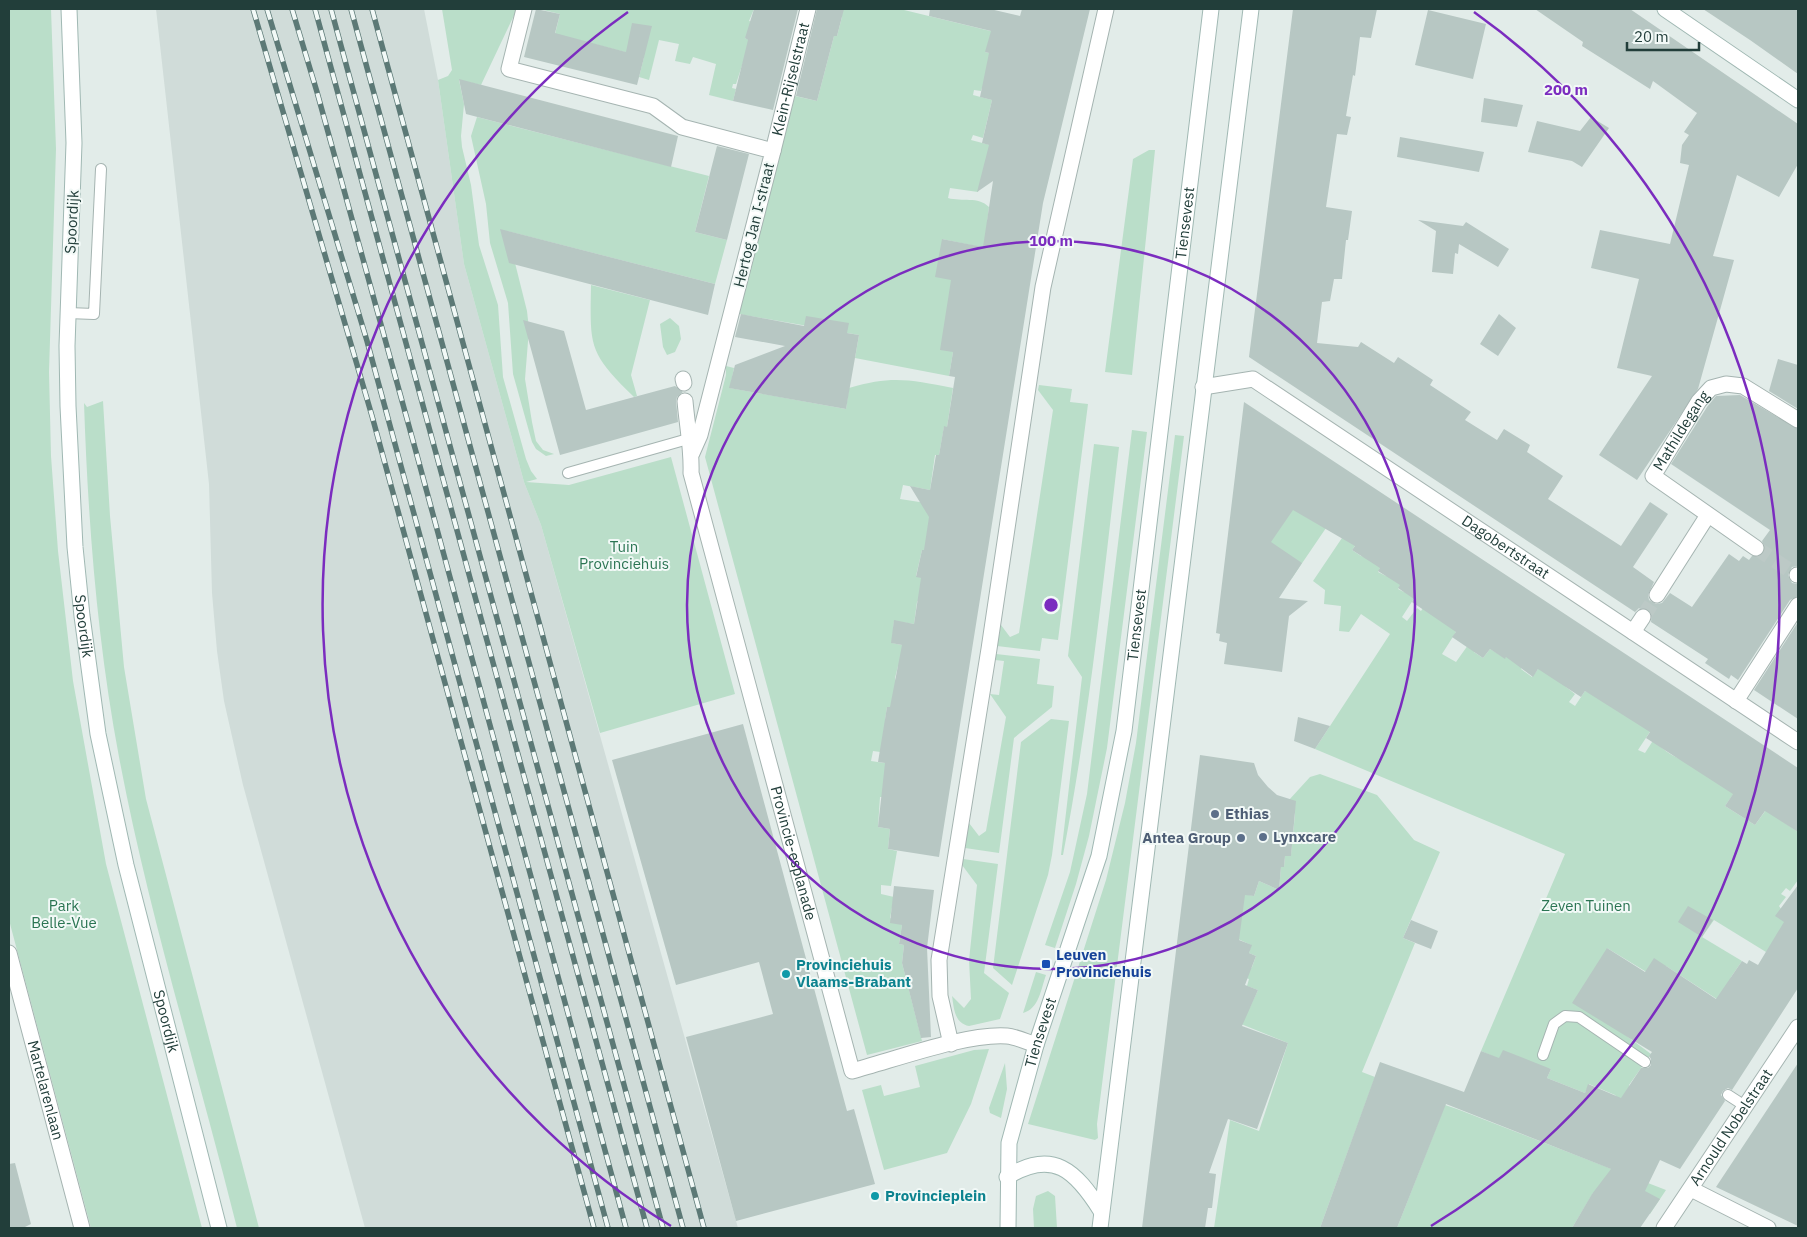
<svg xmlns="http://www.w3.org/2000/svg" width="1807" height="1237" viewBox="0 0 1807 1237" font-family="'IBM Plex Sans',sans-serif">
	<rect width="100%" height="100%" fill="#e2ece9"/>
	<path fill="#d0dcd9" d="M156,9H424L438,80L464,264L524,482L541,525L738,1228H365L243,785L224,701L217,651L212,593L209,484Z"/>
	<path fill="#badec9" d="M9,9H51L56,149L49,372L51,456L58,551L73,681L106,864L202,1228H91L9,920Z
		M442,9H517L481,85L459,80L464,104L461,136L462,147L471,185L479,245L498,305L503,377L526,459L531,471L537,479L526,482L569,485L671,457L735,694L600,733L541,525L524,482L464,264L438,80L448,76L452,70Z
		M539,9H754L749,21L756,23L745,38L750,41L736,84H733L732,88L736,89L733,101L709,95L716,64L693,57L690,64L675,61L679,44L659,40L649,80L639,77L644,57L575,39L554,38L560,14Z
		M839,9H900L1015,37L985,52L989,53L995,91L982,88L981,91L974,90L973,95L992,100L983,138L973,135L971,140L990,145L978,192L950,188L948,198C962,202 978,196 989,207L987,223L990,249L942,239L1000,289L953,352L949,376L855,358L859,335L739,314L795,96L817,101L834,36H837L842,17L837,15Z
		M477,117L709,176L695,232L727,240L715,284L507,231L527,311L529,329L525,379L532,422L536,441L543,450L554,454L546,456L536,449L532,442L513,374L508,303L490,243L486,204L471,136Z
		M1149,150H1155L1132,375L1105,372L1133,159Z
		M591,285L650,300L631,375L637,396L634,397C588,352 590,347 591,285Z
		M670,318L679,326L681,339L675,352L667,355L663,347L660,324Z
		M726,366L734,368L730,388L846,409L849,388C893,375 910,380 953,388L947,427H944L939,455H935L930,490L903,485L900,499L926,503L930,515V551L922,550L916,576L930,581L917,602L914,624L894,621L892,643L916,648L904,668L898,666L895,678L905,709L887,707L885,720L895,754L873,751L871,761L891,764L888,797H880L878,827L890,829L888,849L897,851L891,886L881,885V894L894,897L890,918L902,925L899,944L904,945L902,963L922,1041L867,1055L705,457L726,375Z
		M1039,385L1072,389L1070,402L1088,404L1058,640L1042,638L1040,651L997,646L1001,625L1010,637L1019,633L1053,410L1038,390Z
		M103,401L110,516L124,667L146,799L259,1228H237C198,1071 149,916 119,757C97,640 88,521 84,403L87,407Z
		M1132,430L1147,432L1107,748L1089,836L1076,884L1055,948L1045,945L1070,872L1087,794Z
		M1175,435L1184,436L1097,1124L1098,1138L1095,1140L1028,1124L1106,880L1125,803L1136,743Z
		M1094,444L1119,447C1103,583 1089,720 1063,855H1061L1082,677L1068,656Z
		M1253,474L1306,517L1326,528L1292,578L1263,574Z
		M1346,532L1359,540L1352,550L1361,556L1384,560L1378,572L1386,576L1388,572L1402,582L1398,589L1404,592L1406,590L1415,597L1402,617L1407,621L1417,608L1421,611L1433,593L1456,632L1442,654L1456,662L1478,631L1474,652L1483,658L1490,649L1505,658L1520,636L1530,656L1521,669L1532,677L1545,660L1566,687L1575,694L1569,702L1575,706L1585,691L1657,721L1638,750L1645,753L1654,739C1674,767 1715,767 1747,774L1725,806L1755,825L1766,810L1798,832V880L1790,891L1786,888L1781,894L1786,897L1779,906L1794,928L1766,952L1714,920L1702,937L1742,961L1731,977L1723,1003L1666,966L1658,979L1607,948L1624,1034L1651,1054L1629,1085L1630,1112L1615,1095L1589,1084L1585,1093L1547,1078L1551,1069L1499,1059L1481,1051L1565,854L1315,749L1390,634L1361,614L1349,632L1339,631L1341,606L1324,604L1325,590L1313,581Z
		M996,654L1040,659L1037,684L1054,686L1052,707L1014,738L999,853L965,848L969,823L979,836L986,831L1006,717L990,694L999,695L1004,661L995,660Z
		M1051,719L1069,721L1052,855L1048,875L1012,985L993,968L1021,742Z
		M1320,774L1377,795L1414,840L1440,852L1403,938L1415,943L1362,1072L1375,1077L1320,1228H1214L1230,1120L1259,1131L1288,1043L1236,1022L1250,1007L1258,990L1247,986L1249,979L1243,977L1252,967L1256,956L1249,953L1251,945L1238,939L1244,894L1254,896L1259,881L1279,890L1281,867H1284L1285,856L1291,855L1295,814L1289,800L1310,777Z
		M963,859L998,864L984,973L1009,993L1000,1019L969,1026C954,1023 954,1008 952,996L964,1008L971,999L969,960L977,885L962,865Z
		M1036,972L1046,975C1041,989 1039,1009 1023,1013Z
		M989,1049L971,1104L947,1153L884,1170L862,1090L881,1085L884,1096L920,1087L915,1066L974,1050Z
		M1005,1063L1007,1089L1001,1118L990,1113L989,1108Z
		M1445,1105L1457,1109L1666,1190L1650,1214L1593,1193L1572,1228H1397Z
		M1048,1191L1055,1196L1057,1228H1034L1033,1209L1036,1196Z"/>
	<path fill="#b7c7c3" d="M536,9L560,14L555,33L626,52L632,23L652,26L637,85L524,57Z
		M754,9H798L773,110L733,101L748,40L745,38Z
		M817,9H844L837,36H834L817,101L796,96Z
		M930,9H990L1020,16L1022,9H1090L1043,203L939,857L888,849L890,829L878,827L885,763L878,762L887,707H890L902,645L891,643L894,620L914,624L921,578L916,577L922,550H924L929,517L910,486L930,490L936,455H939L944,426L947,427L955,377L949,376L953,352L940,350L951,280L935,277L942,239L983,247L993,181L977,192L989,145L982,143L992,100L980,97L989,53L985,52L991,31L929,16Z
		M1293,9H1377L1371,38L1360,37L1355,76L1353,75L1346,116L1351,117L1347,135L1337,134L1326,207L1352,211L1348,240H1346L1342,279H1334L1330,301L1322,302L1317,343L1358,347L1361,342L1394,363L1398,357L1433,380L1430,385L1471,412L1465,420L1497,440L1504,429L1530,445L1527,452L1563,476L1548,499L1621,546L1650,502L1668,514L1633,567L1654,582L1648,595L1649,600L1656,604L1662,603L1670,593L1692,607L1729,554L1739,561L1743,556L1749,560L1752,556H1760L1765,549L1762,541L1770,530L1671,464L1707,407L1716,396L1740,395L1798,429V566L1792,567L1788,575L1792,583L1798,584V596L1790,600L1738,680L1731,675L1729,679L1705,663L1708,659L1651,622L1652,613L1648,609L1639,608L1635,612L1249,357Z
		M1535,9H1630L1798,124V164L1779,197L1737,175L1713,256L1734,260L1698,389L1637,480L1599,455L1652,376L1617,368L1639,279L1591,268L1600,230L1670,244L1689,165L1680,163L1682,145L1689,135L1684,132L1697,113L1653,81L1650,89L1582,46L1583,42Z
		M1703,9H1798V74L1750,40Z
		M1428,10L1486,24L1473,79L1415,65Z
		M459,79L678,136L671,167L466,114Z
		M1484,98L1523,105L1517,127L1481,122Z
		M1591,117L1609,128L1582,167L1572,161L1528,152L1537,121L1580,131Z
		M1400,137L1484,152L1479,172L1397,157Z
		M717,146L749,154L727,240L695,232Z
		M1418,220L1463,226L1466,222L1509,249L1498,267L1459,244L1458,254L1455,253L1453,274L1432,272L1436,231Z
		M500,229L715,284L708,315L509,263Z
		M741,314L804,326L806,316L849,323L847,333L859,335L846,409L729,388L735,365L785,346L735,337Z
		M1499,314L1516,328L1498,356L1480,344Z
		M523,320L564,331L586,410L675,386L683,392L677,397L676,401L678,422L560,455Z
		M1778,359L1798,365V409L1769,391Z
		M1244,402L1798,768V832L1765,811L1755,825L1725,806L1733,794L1646,738L1650,732L1585,691L1581,697L1538,669L1533,677L1506,657L1505,659L1490,649L1483,658L1452,637L1456,632L1412,602L1414,599L1398,588L1400,585L1378,571L1380,568L1352,550L1355,546L1293,510L1271,542L1302,563L1279,598L1308,601L1289,616L1282,672L1224,664L1227,643L1219,641L1220,634L1216,633Z
		M1798,622V719L1754,690Z
		M1298,717L1330,726L1315,749L1294,741Z
		M743,724L847,1111L854,1109L875,1184L736,1221L686,1037L773,1014L759,962L676,985L612,760Z
		M1200,755L1254,763L1258,775L1268,787L1277,795L1296,801L1291,856H1285L1284,867H1281L1279,890L1259,881L1254,896L1245,895L1239,940L1252,945L1249,953L1256,956L1245,985L1258,990L1242,1026L1288,1043L1257,1129L1228,1119L1209,1173L1216,1174L1212,1208H1208L1205,1228H1142Z
		M1798,885V988L1732,1090L1728,1088L1723,1091L1721,1095L1725,1101L1680,1169L1660,1160L1645,1191L1660,1199L1640,1228H1572L1592,1194L1611,1169L1446,1104L1397,1228H1320L1380,1062L1464,1092L1481,1051L1499,1058L1503,1050L1551,1069L1547,1078L1585,1093L1588,1084L1621,1098L1641,1068H1648L1651,1065V1059L1649,1056L1652,1052L1572,1003L1607,948L1645,972L1654,958L1716,999L1742,961L1747,964L1749,960L1758,965L1784,922L1775,916Z
		M894,886L934,890L927,948L931,1037L921,1038L902,963L904,945L899,944L902,925L890,923Z
		M1688,906L1713,920L1702,937L1678,922Z
		M1411,920L1438,931L1431,949L1403,938Z
		M1798,1063V1226L1716,1187Z
		M15,1163L31,1224L23,1228H9V1164Z"/>
	<g fill="none" stroke-linecap="round" stroke-linejoin="round">
		<path stroke="#bcc9c6" stroke-width="15" stroke-dasharray="15 8" stroke-linecap="butt" d="M1756,548L1797,575
			M1643,617L1657,595"/>
		<defs>
			<path id="lane" d="M68,313L94,314L101,169
				M568,473L688,439
				M1543,1055L1554,1024L1565,1016L1579,1017L1645,1062
				M1728,1095L1745,1106"/>
			<g id="street">
				<path d="M524,9L509,69L653,106L682,127L773,151L700,435L692,453"/>
				<path id="s1" d="M773,151L808,9"/>
				<path d="M683,379L684,383"/>
				<path id="s2" d="M1203,387L1253,379L1798,742"/>
				<path id="s3" d="M685,401C687,425 692,449 691,473L852,1071C894,1060 966,1033 1007,1036C1017,1037 1027,1042 1036,1045"/>
				<path id="s4" d="M1756,548L1653,476L1699,401L1711,388L1726,384L1743,386L1798,420"/>
				<path d="M1797,575H1798"/>
				<path d="M1657,595L1708,515"/>
				<path d="M1633,632L1643,617"/>
				<path d="M1736,701L1798,605"/>
				<path id="s5" d="M9,953L82,1228"/>
				<path d="M951,1044L940,996L939,960L989,649L1043,287L1106,9"/>
				<path d="M1691,1189L1768,1228"/>
				<path id="s6" d="M1664,1228L1798,1027"/>
			</g>
			<g id="secondary">
				<path id="s7" d="M69,9L74,143L67,346L68,406L75,547L82,616L98,734L126,865L219,1228"/>
				<path d="M1665,9L1798,100"/>
				<path d="M1007,1177C1053,1148 1076,1171 1101,1211"/>
				<path id="s8" d="M1008,1228L1009,1143L1036,1045L1099,856L1124,731L1211,9"/>
				<path d="M1100,1228L1251,9"/>
			</g>
		</defs>
		<use href="#lane" stroke="#a5b4b1" stroke-width="12"/>
		<use href="#street" stroke="#a5b4b1" stroke-width="17"/>
		<use href="#secondary" stroke="#a0b8b3" stroke-width="17"/>
		<use href="#lane" stroke="#fff" stroke-width="10"/>
		<use href="#street" stroke="#fff" stroke-width="15"/>
		<use href="#secondary" stroke="#fff" stroke-width="15"/>
		<defs>
			<path id="rail" d="M253,9L372,416L594,1228
				M267,9L367,341L608,1228
				M292,9L317,92L418,459L626,1228
				M315,9L647,1228
				M331,9L663,1228
				M351,9L683,1228
				M372,9L704,1228"/>
		</defs>
		<use href="#rail" stroke="#5c7976" stroke-width="5.5"/>
		<use href="#rail" stroke="#f2f9f7" stroke-width="4" stroke-dasharray="11" stroke-linecap="butt"/>
	</g>
	<g fill="none" stroke="#7b2cbf" stroke-width="2.5">
		<circle cx="1051" cy="605" r="364"/>
		<path d="M671 1226A728 728 0 0 1 628 12M1474 12A728 728 0 0 1 1431 1226"/>
	</g>
	<g fill="#5c6f8a" stroke="#f2f9f7" stroke-width="2">
		<circle cx="1215" cy="814" r="5"/>
		<circle cx="1263" cy="837" r="5"/>
		<circle cx="1241" cy="838" r="5"/>
	</g>
	<rect fill="#1a4fb4" stroke="#f2f9f7" stroke-width="2" x="1041" y="959" width="10" height="10" rx="2.5"/>
	<g fill="#0f9aa8" stroke="#f2f9f7" stroke-width="2">
		<circle cx="786" cy="974" r="5"/>
		<circle cx="875" cy="1196" r="5"/>
	</g>
	<g text-anchor="middle" stroke-width="4" stroke-linejoin="round" paint-order="stroke">
		<g font-size="15" fill="#223e3a" stroke="#f2f9f7">
			<text dy="5" stroke="none"><textPath href="#s1" startOffset="74">Klein-Rijselstraat</textPath></text>
			<text transform="translate(72 222) rotate(-87)" y="5">Spoordijk</text>
			<text dy="5" stroke="none"><textPath href="#s8" startOffset="1025">Tiensevest</textPath></text>
			<text transform="translate(754 225) rotate(-76)" y="5">Hertog Jan I-straat</text>
			<text dy="5" stroke="none"><textPath href="#s4" startOffset="179">Mathildegang</textPath></text>
			<text dy="5" stroke="none"><textPath href="#s2" startOffset="354">Dagobertstraat</textPath></text>
			<text dy="5" stroke="none"><textPath href="#s8" startOffset="620">Tiensevest</textPath></text>
			<text dy="5" stroke="none"><textPath href="#s7" startOffset="618">Spoordijk</textPath></text>
			<text dy="5" stroke="none"><textPath href="#s3" startOffset="466">Provincie-esplanade</textPath></text>
			<text dy="5" stroke="none"><textPath href="#s7" startOffset="1022">Spoordijk</textPath></text>
			<text dy="5" stroke="none"><textPath href="#s8" startOffset="200">Tiensevest</textPath></text>
			<text dy="5" stroke="none"><textPath href="#s5" startOffset="142">Martelarenlaan</textPath></text>
			<text dy="5" stroke="none"><textPath href="#s6" startOffset="121">Arnould Nobelstraat</textPath></text>
		</g>
		<g font-size="15" fill="#2b7553" stroke="#f2f9f7">
			<text x="624" y="552">Tuin<tspan x="624" dy="17">Provinciehuis</tspan></text>
			<text x="64" y="911">Park<tspan x="64" dy="17">Belle-Vue</tspan></text>
			<text x="1586" y="911">Zeven Tuinen</text>
		</g>
		<g font-size="15" font-weight="bold" fill="#4e5e75" stroke="#f2f9f7" text-anchor="start">
			<text x="1225" y="819">Ethias</text>
			<text x="1273" y="842">Lynxcare</text>
			<text x="1231" y="843" text-anchor="end">Antea Group</text>
		</g>
		<g font-size="15" font-weight="bold" fill="#164399" stroke="#f2f9f7" text-anchor="start">
			<text x="1056" y="960">Leuven<tspan x="1056" dy="17">Provinciehuis</tspan></text>
		</g>
		<g font-size="15" font-weight="bold" fill="#0d838f" stroke="#f2f9f7" text-anchor="start">
			<text x="796" y="970">Provinciehuis<tspan x="796" dy="17">Vlaams-Brabant</tspan></text>
			<text x="885" y="1201">Provincieplein</text>
		</g>
	</g>
	<circle cx="1051" cy="605" r="8" fill="#7b2cbf" stroke="#f2f9f7" stroke-width="2.5"/>
	<g font-size="15" text-anchor="middle" font-weight="bold" fill="#7b2cbf" stroke="#f2f9f7" stroke-width="4" stroke-linejoin="round" paint-order="stroke">
		<text x="1566" y="95">200 m</text>
		<text x="1051" y="246">100 m</text>
	</g>
	<rect width="1807" height="1237" fill="none" stroke="#223e3a" stroke-width="20"/>
	<path d="M1627 42v8h72v-8" fill="none" stroke="#223e3a" stroke-width="2.5"/>
	<text x="1634" y="42" font-size="15" fill="#223e3a" stroke="#f2f9f7" stroke-width="4" paint-order="stroke">20 m</text>
</svg>
